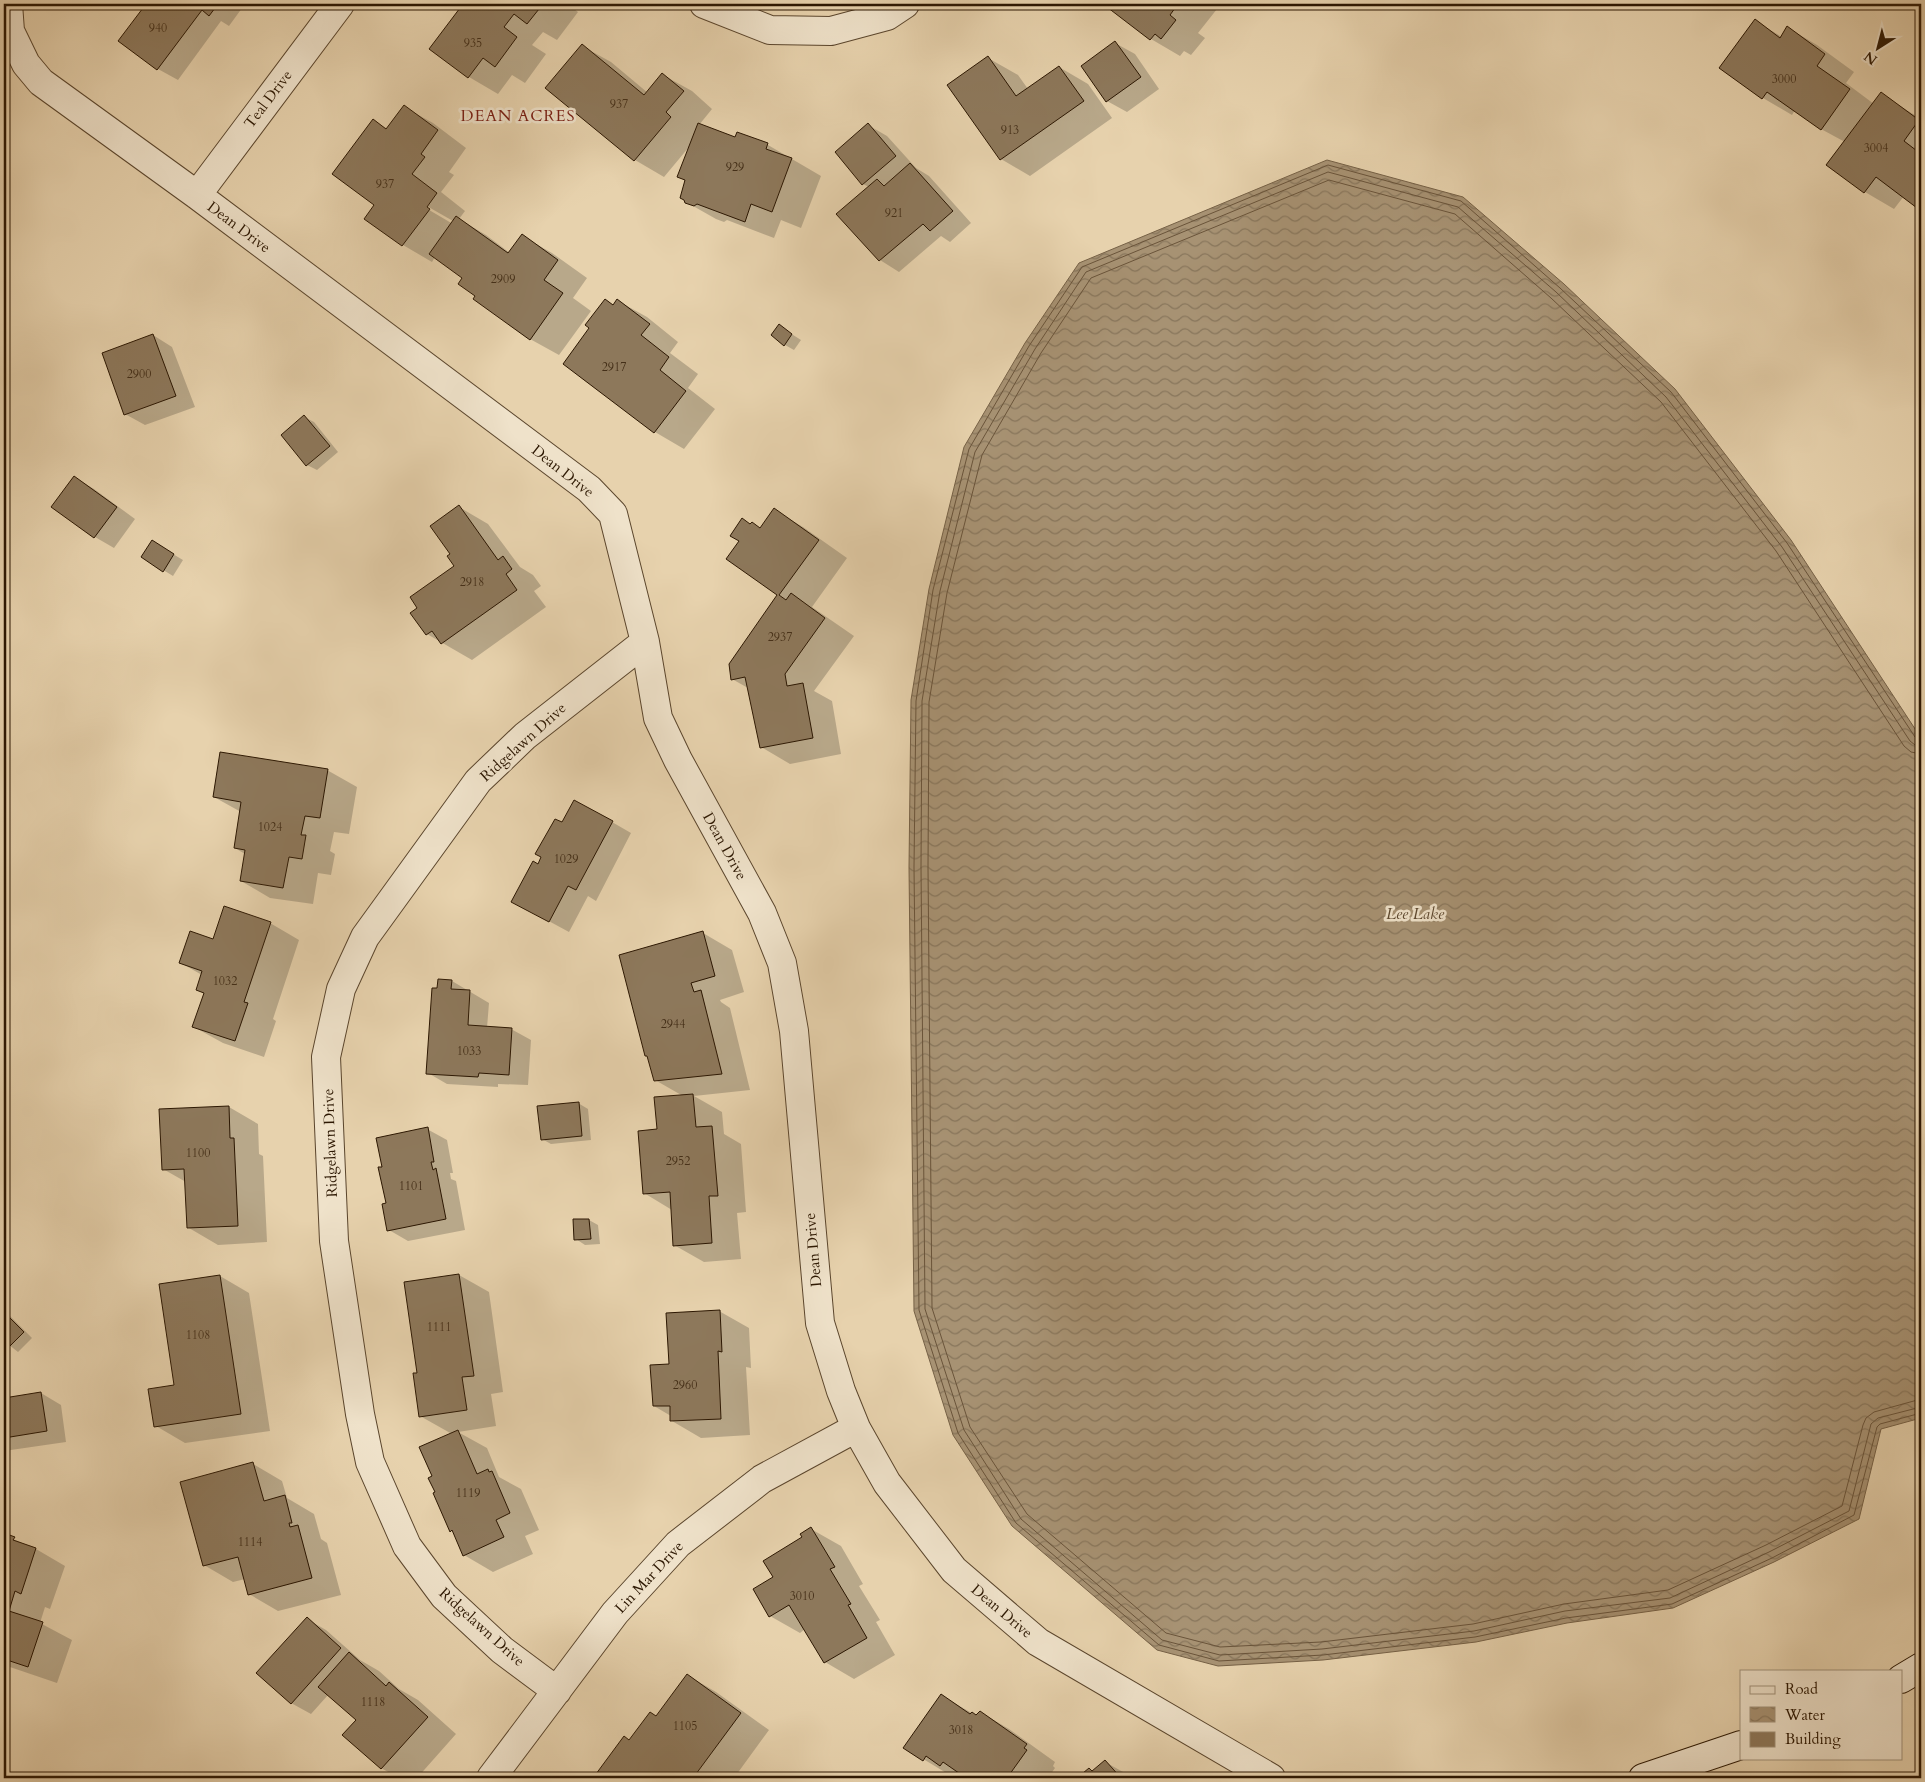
<svg xmlns="http://www.w3.org/2000/svg" width="1925" height="1782" viewBox="0 0 1925 1782" font-family="Cardo,serif">
	<defs>
		<pattern id="water-waves" width="16" height="10" patternUnits="userSpaceOnUse" patternTransform="scale(1.25)"><rect width="16" height="10" fill="#a79273"/><path d="M0 5q4-4 8 0t8 0" fill="none" stroke="#88765c"/></pattern>
	</defs>
	<rect width="100%" height="100%" fill="#e7d2ad"/>
	<filter id="stains"><feTurbulence type="fractalNoise" baseFrequency=".004" numOctaves="4"/><feColorMatrix values="0 0 0 0 .2 0 0 0 0 .09 0 0 0 0 .02 0 0 0 .5 -.17"/></filter>
	<radialGradient id="worn" r=".72"><stop offset=".6" stop-color="#630" stop-opacity="0"/><stop offset="1" stop-color="#630" stop-opacity=".3"/></radialGradient>
	<path fill="url(#water-waves)" stroke="#766146" d="M1327,160L1463,197L1564,284L1675,389L1791,540L1921,738V1418L1881,1429L1859,1519L1774,1562L1673,1608L1567,1623L1476,1642L1323,1660L1218,1666L1157,1650L1012,1526L953,1435L914,1311L909,867L911,700L929,589L964,447L1025,343L1079,263Z"/>
	<path fill="#0003" fill-rule="evenodd" d="M147,4H245L229,26L221,21L178,80L158,69L120,40Z
		M464,4H567L578,12L557,40L543,32L532,45L546,54L525,83L512,75L498,94L469,77L431,49Z
		M1105,4H1221L1198,33L1205,38L1191,55L1184,51L1180,56L1151,39Z
		M1755,21L1782,37L1788,28L1817,45L1854,72L1846,83L1874,104L1881,94L1921,119V209L1904,196L1894,209L1865,192L1828,165L1845,142L1821,129L1795,110L1792,115L1763,98Z
		M1115,43L1135,54L1159,89L1127,112L1107,101Z
		M582,46L611,62L648,93L663,75L692,91L712,109L699,125L736,139L738,134L768,145L821,176L801,228L781,220L774,238L727,220L724,222L716,219L686,202V181L679,177L689,147L664,177L635,160L547,88Z
		M988,58L1018,75L1028,89L1059,67L1088,84L1112,118L1030,176L1001,159Z
		M404,107L433,123L466,148L449,172L454,175L441,192L465,211L459,219L486,235L510,253L522,236L552,253L587,278L573,298L591,311L559,355L530,339L477,296L464,278L435,257L432,262L403,245L376,205L373,121L388,129ZM425,205L453,221V224L424,207Z
		M868,125L887,136L916,168L929,176L971,223L950,242L941,236L899,272L880,260L869,187L863,184Z
		M605,300L614,306L618,301L647,317L678,342L670,353L698,374L688,388L715,409L684,449L655,432L591,328Z
		M779,326L801,340L794,350L785,345Z
		M153,335L172,347L195,407L145,425L125,414Z
		M304,417L314,422L338,452L317,470L307,465Z
		M74,477L94,489L135,519L114,548L95,537L53,507Z
		M459,507L488,524L520,567L533,575L541,586L534,591L546,607L472,660L427,634L419,608L455,566L452,555Z
		M774,510L803,527L847,558L812,607L854,636L814,691L832,701L841,754L790,764L761,747L748,688L732,679L778,594L751,525L761,529Z
		M161,547L183,560L173,576L142,557Z
		M327,770L357,787L349,834L334,832L330,851L335,854L331,875L318,873L313,904L270,898L241,881L245,854L235,848L241,812L214,797Z
		M612,822L631,833L596,901L588,896L569,932L532,912L539,865L562,824Z
		M270,923L299,940L273,1019L276,1021L264,1057L223,1043L194,1027L205,994L198,990L202,975L181,963L214,940Z
		M703,933L732,950L744,992L720,1000L721,1002L730,1008L750,1090L694,1096L722,1112L724,1134L741,1144L746,1212L737,1213L741,1259L704,1262L674,1245L672,1210L644,1193L658,1131L683,1096L655,1080Z
		M452,981L489,1003L487,1028L511,1029L531,1040L528,1085L498,1084V1087L447,1084L428,1073L438,989Z
		M578,1103L588,1109L591,1140L551,1144L542,1139Z
		M229,1107L258,1124L259,1154L263,1156L267,1242L218,1245L189,1228L186,1182L163,1169Z
		M427,1129L447,1140L453,1173H450L451,1179L456,1181L465,1230L408,1241L389,1230L383,1168Z
		M589,1220L598,1225L600,1244L585,1245L576,1239Z
		M459,1275L489,1292L503,1392L491,1394L496,1426L458,1432L487,1448L499,1477L521,1489L539,1530L525,1536L533,1554L493,1572L464,1555L455,1533L451,1531L436,1493L434,1477L452,1434L420,1416L419,1374Z
		M220,1276L249,1293L270,1431L185,1443L156,1426L175,1386Z
		M4,1310L32,1338L18,1352L4,1341Z
		M719,1311L749,1328L751,1368L746,1367L750,1435L701,1438L672,1421L671,1416L654,1406L670,1366Z
		M41,1393L61,1405L66,1442L4,1451V1394L5,1399Z
		M253,1464L282,1481L287,1498L314,1514L321,1539L327,1543L341,1595L278,1611L249,1594L245,1579L233,1582L204,1565Z
		M811,1529L841,1546L863,1584L859,1586L880,1620L876,1622L895,1655L854,1679L825,1662L805,1629L800,1633L770,1616L775,1577Z
		M4,1535L36,1549L65,1566L50,1609L45,1607L40,1623L72,1640L57,1683L4,1665Z
		M307,1619L326,1630L360,1660L379,1671L399,1689L418,1700L456,1734L417,1778H399L381,1768L358,1720L328,1695L311,1714L291,1703Z
		M687,1675L716,1692L769,1730L734,1778H595L624,1738L630,1741L657,1717Z
		M942,1696L977,1716L980,1712L1009,1729L1055,1762L1053,1766L1055,1768L1048,1778H964L955,1773L953,1777L905,1748Z
		M1105,1762L1134,1778H1078L1089,1769L1093,1772Z"/>
	<g fill="none" stroke-linecap="round" stroke-linejoin="round">
		<path stroke="#6a543a" stroke-width="1" d="M1921,740L1915,737L1787,543L1671,392L1560,288L1461,201L1328,165L1082,267L1029,346L969,449L933,590L916,701L914,867L919,1310L958,1433L1016,1523L1159,1645L1219,1661L1323,1655L1475,1637L1566,1618L1672,1604L1772,1558L1854,1515L1877,1427L1880,1424L1921,1413
			M1921,746L1915,745L1910,741L1782,547L1666,397L1556,292L1458,207L1328,172L1086,272L1035,349L975,452L940,591L922,701L921,867L925,1309L964,1430L1021,1519L1162,1640L1220,1655L1322,1649L1474,1631L1565,1611L1670,1598L1769,1552L1849,1511L1871,1424L1878,1418L1921,1407
			M1921,754L1911,752L1904,746L1776,551L1661,402L1551,298L1455,214L1329,180L1091,278L1041,353L982,455L947,593L929,702L928,867L932,1308L970,1427L1027,1514L1166,1633L1220,1647L1321,1642L1473,1624L1564,1604L1668,1590L1766,1545L1842,1506L1863,1425L1866,1418L1874,1412L1921,1399"/>
	</g>
	<path fill="#8d785b" stroke="#2c1702" d="M146,4H218L209,16L202,10L157,70L118,41Z
		M463,4H543L527,24L514,14L504,27L517,37L495,67L483,58L468,78L429,49Z
		M1103,4H1178L1170,15L1176,20L1161,39L1155,34L1150,40Z
		M1755,19L1780,38L1787,26L1825,54L1817,66L1850,89L1821,130L1767,92L1762,99L1719,68Z
		M1115,41L1141,77L1106,102L1081,66Z
		M582,44L644,95L662,73L684,91L666,112L671,117L634,161L545,88Z
		M988,56L1016,96L1059,66L1084,101L1000,160L947,85Z
		M1881,92L1919,120L1904,141L1921,154V211L1876,177L1864,193L1826,165Z
		M404,105L438,130L421,154L425,157L412,174L437,193L427,207L430,209L402,246L364,219L374,205L332,174L373,119L386,129Z
		M698,123L735,137L737,132L768,143L766,149L792,158L772,212L751,204L745,222L697,204L694,206L685,203L684,200L680,198L685,180L677,177Z
		M868,123L896,156L862,185L835,152Z
		M910,163L953,211L930,231L923,224L879,261L836,214L877,179L884,186Z
		M456,216L508,253L522,234L558,260L544,280L563,293L530,340L473,299L475,296L458,284L462,278L429,254Z
		M605,299L613,305L617,299L650,324L641,335L669,357L660,370L686,391L654,433L563,364L589,328L585,325Z
		M779,324L792,334L784,346L771,335Z
		M153,334L176,396L124,415L102,353Z
		M304,415L330,446L306,466L281,435Z
		M74,476L117,507L94,538L51,507Z
		M459,505L498,560L503,556L512,569L506,574L517,590L441,644L432,631L426,635L410,613L417,608L410,597L454,566L447,556L450,554L430,526Z
		M774,508L819,540L779,595L786,600L791,593L825,618L785,674L787,686L803,683L813,738L760,748L745,677L731,680L729,664L777,595L726,559L739,541L730,536L742,518L750,524L752,522L760,528Z
		M152,540L174,554L163,572L141,557Z
		M220,752L328,769L320,818L305,816L301,835H306L302,859L289,857L283,888L240,881L245,850L234,848L241,802L213,797Z
		M574,800L613,821L576,890L568,886L549,922L511,902L533,861L538,864L541,857L535,854L555,819L562,822Z
		M224,906L271,922L244,1002L248,1003L235,1041L192,1027L204,993L196,990L202,971L179,963L190,931L213,939Z
		M703,931L715,976L691,983L694,992L701,990L722,1074L654,1081L647,1056H645L619,955Z
		M438,979L452,980L451,989L470,990L468,1025L512,1028L509,1075L479,1073L478,1077L426,1074L432,988H437Z
		M693,1094L696,1127L712,1126L718,1196H709L712,1243L673,1246L670,1192L643,1194L638,1131L657,1129L654,1097Z
		M579,1102L582,1136L541,1140L537,1106Z
		M229,1106L230,1138H234L238,1226L187,1228L184,1169L162,1170L159,1109Z
		M428,1127L434,1162H431L433,1170L436,1168L446,1219L387,1231L382,1204L386,1203L378,1167H382L376,1138Z
		M573,1219H589L591,1239L574,1240Z
		M459,1274L474,1376L462,1377L467,1410L419,1417L413,1373H417L404,1282Z
		M220,1275L241,1414L154,1427L148,1389L174,1385L159,1284Z
		M720,1310L722,1352L718,1351L721,1419L670,1421V1406H653L650,1365L669,1364L666,1313Z
		M4,1312L24,1332L8,1348L4,1343Z
		M41,1392L47,1431L4,1438V1398Z
		M458,1430L477,1474L488,1469L489,1472L492,1471L510,1513L496,1520L504,1537L463,1556L452,1530L450,1532L433,1493L435,1492L428,1478L432,1476L419,1447Z
		M253,1462L264,1501L285,1495L292,1523H289L290,1527L298,1525L312,1578L248,1595L238,1557L203,1566L180,1482Z
		M811,1527L835,1567L830,1569L851,1604L848,1605L867,1638L824,1663L789,1605L769,1617L753,1589L773,1577L763,1561L802,1537L800,1534Z
		M4,1533L15,1537L13,1540L36,1548L21,1594L15,1591L9,1611L43,1622L28,1667L4,1659Z
		M307,1617L341,1648L291,1704L256,1673Z
		M349,1652L386,1686L389,1682L428,1717L381,1769L342,1735L356,1720L318,1687Z
		M687,1674L741,1713L693,1778H593L624,1736L629,1740L650,1712L656,1716Z
		M941,1694L970,1714L972,1712L976,1715L980,1711L1027,1744L1024,1748L1027,1750L1007,1778H966L943,1762L940,1766L926,1756L923,1761L903,1748Z
		M1105,1760L1121,1778H1077L1089,1768L1092,1771Z"/>
	<g fill="none" stroke-linecap="round" stroke-linejoin="round">
		<defs>
			<path id="street" d="M8,4L10,31L26,64L41,82L197,195L589,489L613,514L645,642L658,718L678,760L762,913L782,963L794,1031L820,1323L841,1391L856,1428L887,1483L954,1570L1038,1642L1271,1778
				M704,4L770,30L831,31L887,16L905,4
				M197,195L340,4
				M557,1691L502,1650L444,1596L407,1546L370,1462L360,1414L334,1241L326,1057L341,989L365,937L478,781L525,736L645,642
				M491,1778L615,1613L678,1544L762,1479L856,1428"/>
			<path id="secondary" d="M1901,1679L1921,1667
				M1643,1778L1741,1745"/>
		</defs>
		<use href="#street" stroke="#5b462d" stroke-width="30"/>
		<use href="#secondary" stroke="#2c1702" stroke-width="30"/>
		<use href="#street" stroke="#efe2ca" stroke-width="28"/>
		<use href="#secondary" stroke="#efe2ca" stroke-width="28"/>
	</g>
	<g text-anchor="middle" stroke-width="5" stroke-linejoin="round" paint-order="stroke">
		<g font-size="12" fill="#442f18">
			<text x="158" y="32">940</text>
			<text x="473" y="47">935</text>
			<text x="1784" y="83">3000</text>
			<text x="619" y="108">937</text>
			<text x="1010" y="134">913</text>
			<text x="1876" y="152">3004</text>
			<text x="735" y="171">929</text>
			<text x="385" y="188">937</text>
			<text x="894" y="217">921</text>
			<text x="503" y="283">2909</text>
			<text x="614" y="371">2917</text>
			<text x="139" y="378">2900</text>
			<text x="472" y="586">2918</text>
			<text x="780" y="641">2937</text>
			<text x="270" y="831">1024</text>
			<text x="566" y="863">1029</text>
			<text x="225" y="985">1032</text>
			<text x="673" y="1028">2944</text>
			<text x="469" y="1055">1033</text>
			<text x="198" y="1157">1100</text>
			<text x="678" y="1165">2952</text>
			<text x="411" y="1190">1101</text>
			<text x="439" y="1331">1111</text>
			<text x="198" y="1339">1108</text>
			<text x="685" y="1389">2960</text>
			<text x="468" y="1497">1119</text>
			<text x="250" y="1546">1114</text>
			<text x="802" y="1600">3010</text>
			<text x="373" y="1706">1118</text>
			<text x="685" y="1730">1105</text>
			<text x="961" y="1734">3018</text>
		</g>
		<g font-size="15" fill="#2c1702" stroke="#efe2ca">
			<text transform="translate(268 99) rotate(-53)" y="5">Teal Drive</text>
			<text transform="translate(239 227) rotate(37)" y="5">Dean Drive</text>
			<text transform="translate(563 471) rotate(38)" y="5">Dean Drive</text>
			<text transform="translate(523 742) rotate(-42)" y="5">Ridgelawn Drive</text>
			<text transform="translate(725 846) rotate(61)" y="5">Dean Drive</text>
			<text transform="translate(330 1143) rotate(-92)" y="5">Ridgelawn Drive</text>
			<text transform="translate(813 1250) rotate(-95)" y="5">Dean Drive</text>
			<text transform="translate(649 1577) rotate(-47)" y="5">Lin Mar Drive</text>
			<text transform="translate(1002 1611) rotate(40)" y="5">Dean Drive</text>
			<text transform="translate(482 1627) rotate(42)" y="5">Ridgelawn Drive</text>
		</g>
		<g font-size="16" letter-spacing="1" fill="#7a1f14" stroke="#efe2ca">
			<text x="518" y="121">DEAN ACRES</text>
		</g>
		<g font-size="16" font-style="italic" fill="#5d482f" stroke="#efe2ca">
			<text x="1415" y="919">Lee Lake</text>
		</g>
	</g>
	<rect width="1925" height="1782" fill="none" stroke="#e7d2ad" stroke-width="20"/>
	<rect x="5" y="5" width="1915" height="1772" fill="none" stroke="#2c1702" stroke-width="2.5"/>
	<rect x="10" y="10" width="1905" height="1762" fill="none" stroke="#2c1702"/>
	<rect x="1740" y="1670" width="162" height="90" fill="#efe2ca" stroke="#a1917a"/>
	<rect x="1750" y="1686" width="25" height="8" fill="#efe2ca" stroke="#a1917a"/>
	<text x="1785" y="1694" font-size="15" fill="#2c1702">Road</text>
	<rect x="1750" y="1707" width="25" height="15" fill="url(#water-waves)" stroke="#a1917a"/>
	<text x="1785" y="1720" font-size="15" fill="#2c1702">Water</text>
	<rect x="1750" y="1732" width="25" height="15" fill="#8d785b" stroke="#a1917a"/>
	<text x="1785" y="1744" font-size="15" fill="#2c1702">Building</text>
	<g transform="translate(1878 48) rotate(216)" stroke="#efe2ca" stroke-width="4" paint-order="stroke">
	<path d="M0-4L9 19L0 12L-9 19Z" fill="#2c1702"/>
	<text y="-8" font-size="14" font-weight="bold" text-anchor="middle" fill="#2c1702">N</text>
	</g>
	<rect width="100%" height="100%" filter="url(#stains)"/>
	<rect width="100%" height="100%" fill="url(#worn)"/>
</svg>
